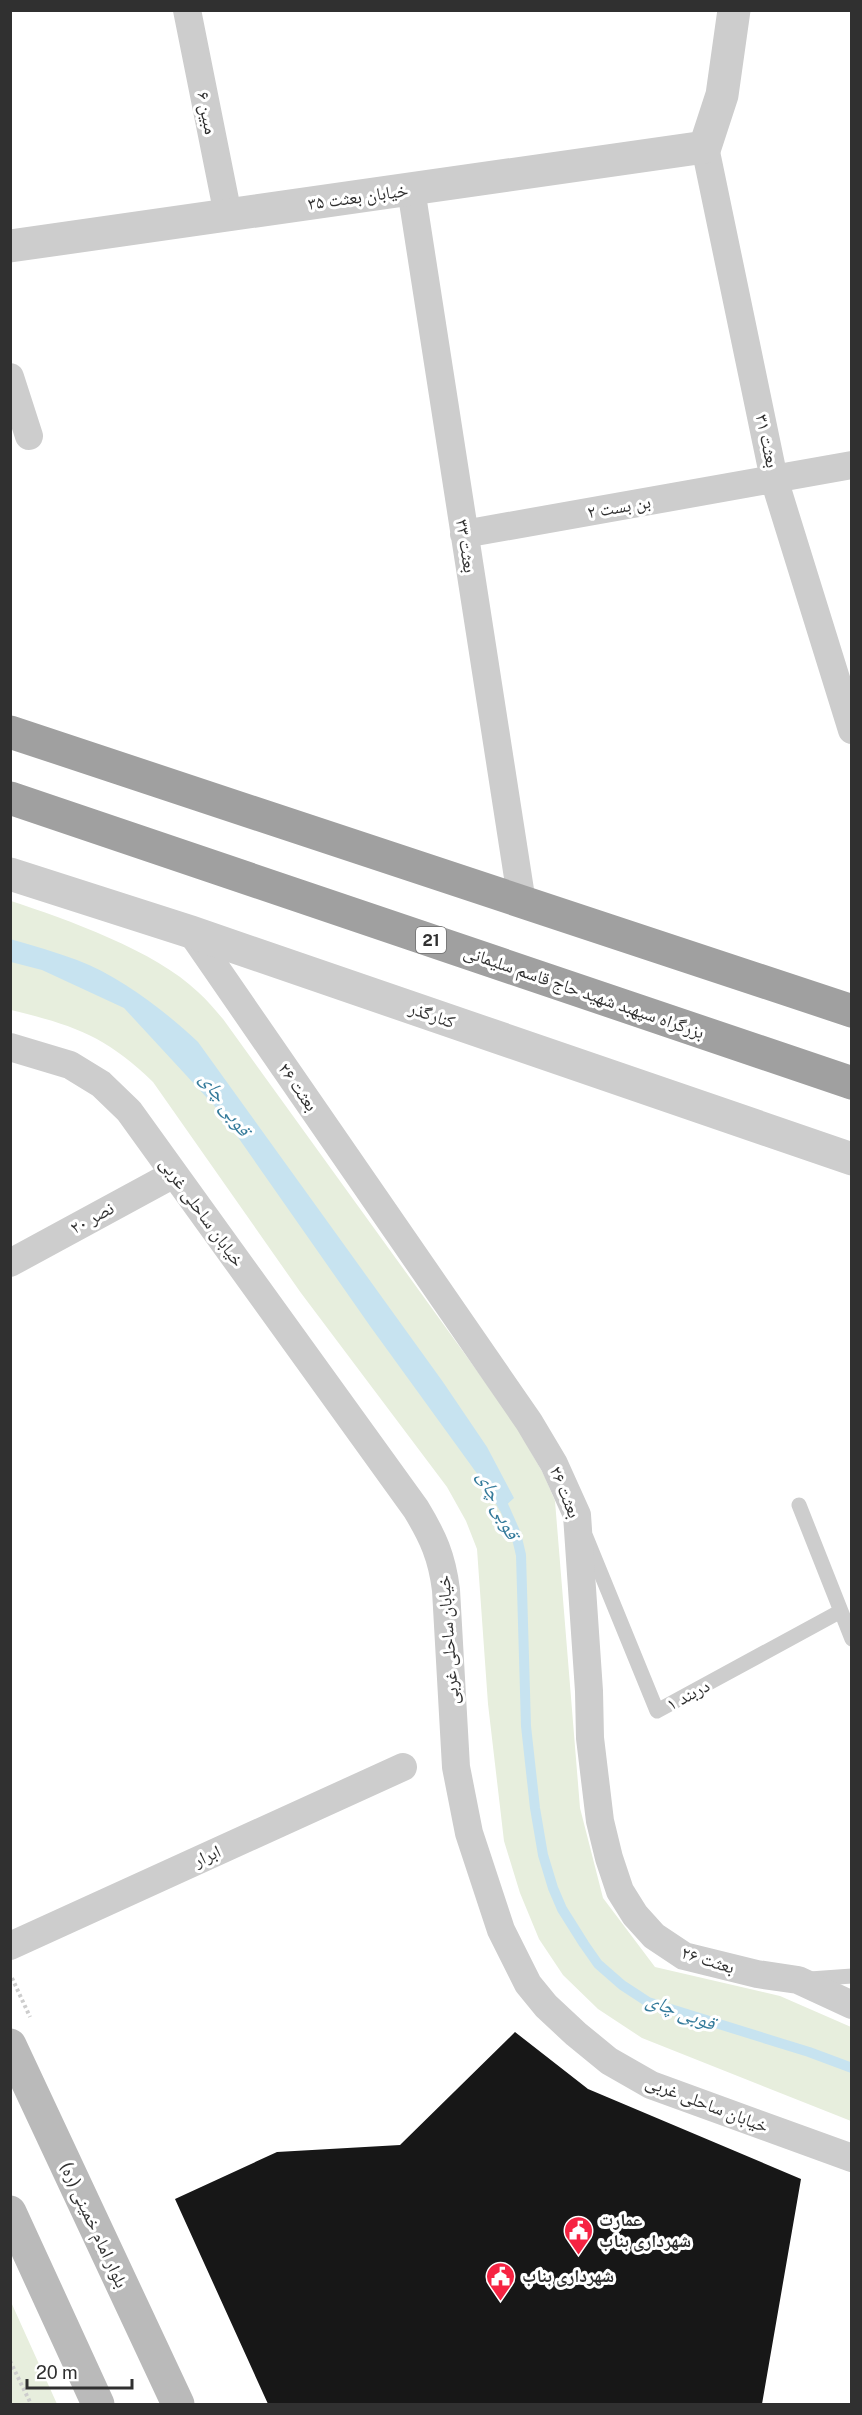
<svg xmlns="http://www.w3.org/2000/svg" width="862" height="2415" viewBox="0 0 862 2415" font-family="'Public Sans','Noto Naskh Arabic',sans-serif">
	<rect width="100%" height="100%" fill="#fff"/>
	<path fill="#e7eedd" d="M11,901C66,919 156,951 198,992C207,1000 215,1010 223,1019L514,1422L544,1475L555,1501L580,1808L603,1898L655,1967L780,1996L851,2027V2121L642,2038L598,2009L563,1975L539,1939L520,1893L504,1841L488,1704L477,1549L466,1521L447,1487L301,1293L153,1082C106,1036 73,1025 11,1010Z
		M11,2302L57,2404H11Z"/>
	<path fill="#c7e3f0" d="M10,939C32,945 55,952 77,960C120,976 165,1011 198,1042L443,1382L487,1447L514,1498L500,1511L486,1486L370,1326L221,1113L124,1008L42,970L11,962Z"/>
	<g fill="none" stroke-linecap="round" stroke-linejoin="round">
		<path stroke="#c7e3f0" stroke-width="10" d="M499,1496L516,1534L521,1555L526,1726L535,1808L543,1855L553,1888L562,1909L584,1944L598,1964L622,1985L648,2002L809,2052L852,2068"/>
	</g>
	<path fill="#171717" d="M515,2032L588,2089L801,2179L762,2404H268L175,2199L277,2152L400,2145Z"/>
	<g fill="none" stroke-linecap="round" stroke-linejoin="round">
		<path stroke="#cdcdcd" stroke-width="4" stroke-dasharray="3 3" stroke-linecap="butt" d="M12,1978L30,2017
			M10,2361L31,2404"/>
		<path stroke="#cdcdcd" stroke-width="15" d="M799,1505L852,1639
			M586,1537L657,1711L841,1611
			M810,1979L852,1976"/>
		<path stroke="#cdcdcd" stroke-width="28" d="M187,10L228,215
			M705,147L774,479L852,730
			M411,189L522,903
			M10,377L29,436
			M464,534L852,465
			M191,932L529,1422L554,1464L577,1515L589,1691L590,1738L600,1821L609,1858L620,1891L635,1915L654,1936L684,1956L757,1974L798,1980L852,2005
			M10,1047L70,1065L101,1084L129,1111L416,1509C433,1537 442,1557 446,1590L456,1767L469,1833L501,1930L528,1984L546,2006L576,2034L609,2061L651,2085L852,2158
			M10,1263L174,1174
			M10,1946L403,1767"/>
		<path stroke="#cdcdcd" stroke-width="33" d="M10,246L705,147L722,95L734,10
			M10,874L191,932L852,1159"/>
		<path stroke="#bababa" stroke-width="33" d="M10,2045L178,2404
			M10,2212L98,2404"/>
		<path stroke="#a0a0a0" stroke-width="33" d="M10,732L852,1011
			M10,798L852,1083"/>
	</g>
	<defs>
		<symbol id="civic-pin" viewBox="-11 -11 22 30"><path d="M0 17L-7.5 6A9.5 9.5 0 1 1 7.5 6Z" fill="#f62342" stroke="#fff"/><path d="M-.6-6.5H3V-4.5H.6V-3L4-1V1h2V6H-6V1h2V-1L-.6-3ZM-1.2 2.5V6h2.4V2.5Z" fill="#fff"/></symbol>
	</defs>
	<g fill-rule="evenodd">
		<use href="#civic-pin" x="562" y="2214" width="33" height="45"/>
		<use href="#civic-pin" x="484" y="2260" width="33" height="45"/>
	</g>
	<g text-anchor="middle" stroke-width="6" stroke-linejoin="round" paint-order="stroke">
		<rect fill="#fff" stroke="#6e6e6e" stroke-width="1.5" x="416" y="927" width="30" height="26" rx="4.5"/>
		<g font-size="16" font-weight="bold" fill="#303030">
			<text x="431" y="946">21</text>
		</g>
		<g font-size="18" fill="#303030" stroke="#fff">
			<text transform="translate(207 113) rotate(79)" y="6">مبین ۶</text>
			<text transform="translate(358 197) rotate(-8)" y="6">خیابان بعثت ۳۵</text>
			<text transform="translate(767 441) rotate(78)" y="6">بعثت ۳۱</text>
			<text transform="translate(619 507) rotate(-10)" y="6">بن بست ۲</text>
			<text transform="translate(466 546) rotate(81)" y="6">بعثت ۳۳</text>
			<text transform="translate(584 992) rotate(19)" y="6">بزرگراه سپهبد شهید حاج قاسم سلیمانی</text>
			<text transform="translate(432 1015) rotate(19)" y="6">کنارگذر</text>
			<text transform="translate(298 1087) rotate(55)" y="6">بعثت ۲۶</text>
			<text transform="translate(202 1212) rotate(54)" y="6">خیابان ساحلی غربی</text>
			<text transform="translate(92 1218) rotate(-29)" y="6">نصر ۲۰</text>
			<text transform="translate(565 1492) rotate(68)" y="6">بعثت ۲۶</text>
			<text transform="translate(448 1640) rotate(-94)" y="6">خیابان ساحلی غربی</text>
			<text transform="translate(688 1695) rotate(-28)" y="6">دربند ۱</text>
			<text transform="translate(207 1856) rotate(-25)" y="6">ابرار</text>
			<text transform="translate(708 1960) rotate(17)" y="6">بعثت ۲۶</text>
			<text transform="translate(707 2104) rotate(21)" y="6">خیابان ساحلی غربی</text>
			<text transform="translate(94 2225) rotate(65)" y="6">بلوار امام خمینی (ره)</text>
		</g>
		<g font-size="18" font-weight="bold" fill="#303030" stroke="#fff" text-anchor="start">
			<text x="599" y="2226">عمارت<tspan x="599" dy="21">شهرداری بناب</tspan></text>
			<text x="522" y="2282">شهرداری بناب</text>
		</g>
		<g font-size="20" font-style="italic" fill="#357b9b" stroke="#fff">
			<text transform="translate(226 1104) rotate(55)" y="7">قوبی چای</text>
			<text transform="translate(499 1505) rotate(65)" y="7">قوبی چای</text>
			<text transform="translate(681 2011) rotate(21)" y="7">قوبی چای</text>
		</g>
	</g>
	<rect width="862" height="2415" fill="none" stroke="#303030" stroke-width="24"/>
	<path d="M27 2379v9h105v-9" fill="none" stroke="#303030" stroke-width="3"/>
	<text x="36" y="2379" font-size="18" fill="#303030" stroke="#ffffff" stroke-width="4.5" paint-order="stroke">20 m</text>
</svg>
